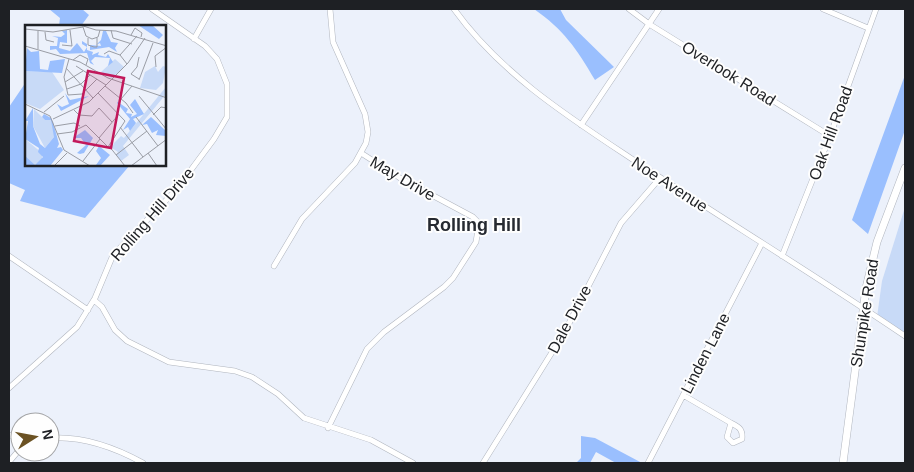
<svg xmlns="http://www.w3.org/2000/svg" width="914" height="472" viewBox="0 0 914 472" font-family="Helvetica,sans-serif">
	<rect width="100%" height="100%" fill="#ecf1fb"/>
	<path fill="#c8daf7" d="M905,207V335L877,317L882,281Z"/>
	<path fill="#9abffe" d="M49,9H82L89,15L81,26H59L60,18Z
		M534,9H560L566,20L614,67L595,80C576,48 564,30 534,9Z
		M905,75V130L868,234L852,220Z
		M26,82V165H130L85,218L20,201L25,190L9,183V107Z
		M581,436L595,438L642,463H616L596,452L590,463H576L581,458Z"/>
	<g fill="none" stroke-linecap="round" stroke-linejoin="round">
		<defs>
			<path id="street" d="M454,9C500,73 567,116 632,159C723,219 815,275 905,336
				M629,9L649,24L830,136
				M823,9L868,28
				M194,39L211,9
				M581,125L659,9
				M9,256L88,310
				M782,256L830,136L876,9
				M274,266L302,219L355,163L366,143L368,132L365,114L333,42L330,9
				M94,300L102,307L115,330L127,341L169,362L235,371L252,377L278,394L304,418L371,440L413,463
				M9,388L77,327L95,298L113,255L176,190L214,139L227,117V84L217,59L205,46L152,9
				M683,395L731,423
				M731,423C739,427 743,429 742,439L733,443L727,437Z
				M328,428L367,349L384,332L444,287L453,278L476,242L479,223L473,217L400,178L361,153
				M9,435L20,440
				M50,438C84,436 114,447 143,463
				M9,462L20,449
				M483,463L564,333L621,223L660,178
				M648,463L762,243"/>
			<path id="secondary" d="M843,463L866,288L877,242L905,168"/>
		</defs>
		<use href="#street" stroke="#b0b5be" stroke-width="6"/>
		<use href="#secondary" stroke="#b0b5be" stroke-width="8"/>
		<use href="#street" stroke="#fff" stroke-width="5"/>
		<use href="#secondary" stroke="#fff" stroke-width="7"/>
	</g>
	<g text-anchor="middle" stroke-width="4" stroke-linejoin="round" paint-order="stroke">
		<g font-size="16" fill="#1e2024" stroke="#fefefe">
			<text transform="translate(729 73) rotate(32)" y="6">Overlook Road</text>
			<text transform="translate(830 133) rotate(-70)" y="6">Oak Hill Road</text>
			<text transform="translate(403 178) rotate(30)" y="6">May Drive</text>
			<text transform="translate(670 184) rotate(33)" y="6">Noe Avenue</text>
			<text transform="translate(152 214) rotate(-49)" y="6">Rolling Hill Drive</text>
			<text transform="translate(864 313) rotate(-81)" y="6">Shunpike Road</text>
			<text transform="translate(569 319) rotate(-62)" y="6">Dale Drive</text>
			<text transform="translate(705 353) rotate(-63)" y="6">Linden Lane</text>
		</g>
		<g font-size="18" font-weight="bold" fill="#262a31" stroke="#fefefe">
			<text x="474" y="231">Rolling Hill</text>
		</g>
	</g>
	<g transform="translate(25 25)">
		<rect width="141" height="141" fill="#ecf1fb"/>
		<path d="M90,34L99,42L87,53L76,47ZM130,41L133,47L138,41L141,42L138,58L131,65L115,63L120,47ZM0,46L27,47L39,65L15,84L0,78ZM141,62V69L98,121L104,130L96,136L91,130L93,127L87,123L89,118L96,111L99,113ZM9,84L20,95H26L29,103V112L20,123L8,101ZM0,114L17,128V135L10,140L0,141Z" fill="#c8daf7"/>
		<path d="M113,0H127L138,10L134,14ZM42,5V18L35,17L34,23L45,26L52,18L59,27L62,22L57,19V16L62,19V25L68,27L67,30L74,27L73,30L81,32L83,29L88,37L83,41L85,33L70,32L66,36L69,40L65,38L62,28L35,29L31,24L25,25V21H32L33,13L27,11L36,12L40,9L37,6ZM78,6H81L86,17L93,18L90,23L92,27L84,22L65,25V20L76,21L75,18L71,20L76,15ZM2,23L6,27L14,26L15,44L23,45L25,36L40,34L37,48L0,46ZM40,68L45,75L64,71L36,86L32,79L37,82L44,79ZM95,73L93,77L103,84L101,88L107,89L106,92L112,89L105,80L110,74L119,89L108,94L111,98L105,106L103,102L98,105L105,94L92,78ZM8,83V101L15,119L20,123L29,112L26,95H20L17,92L19,89L26,93L28,97L34,119L32,123L36,122L38,125L25,141H0V131L10,140L18,132L13,127L14,123L0,114L3,96H0ZM126,92L141,106V111L131,110L133,105L127,108L122,99L117,100ZM60,105L68,113L59,128L55,129L52,128L61,120L56,113H48ZM74,121L85,130L75,141L71,140L76,133L71,126Z" fill="#9abffe"/>
		<path fill="none" stroke="#9a9da5" stroke-width="1" d="M55,0L71,5L91,6L142,21M58,2L61,11L67,14L73,12L75,5M0,4L28,7L58,2M86,5L88,13L107,19M20,7L21,15L29,17M106,10L110,3L117,8L116,12M63,13V20L69,22H72V13M37,20L47,21L45,5M0,21L55,37L83,53L142,73M13,24V6M79,29L84,26L95,30M44,34L39,52L43,70L57,69L72,54M48,35L55,30L63,34L61,40M102,39L95,30L112,11M51,41L81,60M131,42L130,31L142,22M41,43L68,73M114,54L106,49L112,42L114,32M114,55L128,18M40,57L58,46M80,61L101,78L108,88M42,64L56,59L65,50M114,71L142,105M96,74L107,61M0,79L25,91L39,125L65,141M49,85L54,90L67,91L74,83L87,97M19,87L39,71M128,90L136,82L142,83M111,92L133,121M28,94L64,77L103,38L120,13M30,101L49,98L55,101M95,102L118,132M32,109L47,107L61,100L83,122L100,96L73,68M74,113L94,89M84,121L100,141M123,128L132,141M91,130L122,106M58,136L75,114M29,141L42,128M106,141L142,114"/>
		<path fill="#c2185b" fill-opacity="0.15" stroke="#c2185b" stroke-width="2.5" d="M63,46L99,53L86,123L49,116Z"/>
		<rect width="141" height="141" fill="none" stroke="#1e2024" stroke-width="2.5"/>
	</g>
	<rect width="914" height="472" fill="none" stroke="#1e2024" stroke-width="20"/>
	<g transform="translate(35 437) rotate(79)"><circle r="24" fill="#fefefe" stroke="#a4a5a7"/>
	<path d="M0-4L9 19L0 12L-9 19Z" fill="#6b5223"/>
	<text y="-8" font-size="14" font-weight="bold" text-anchor="middle" fill="#1e2024">N</text>
	</g>
</svg>
